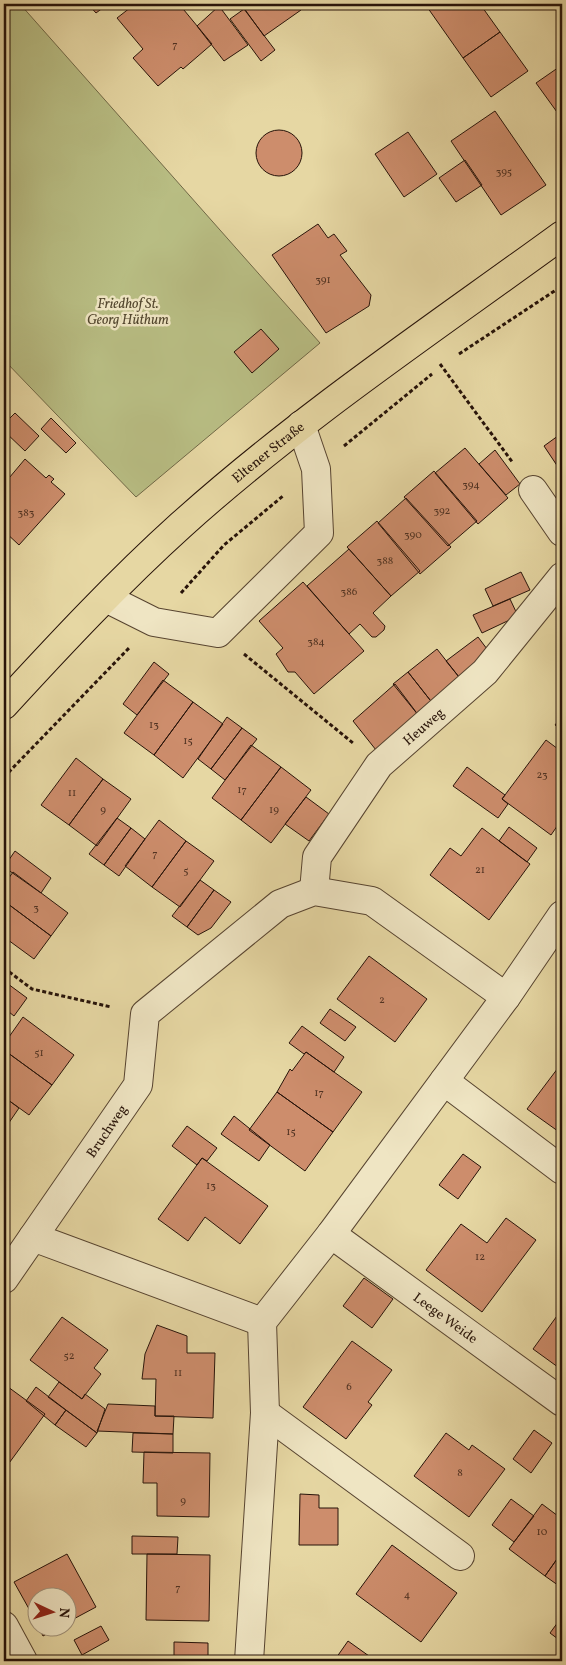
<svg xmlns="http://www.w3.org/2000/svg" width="566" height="1665" viewBox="0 0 566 1665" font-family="Vollkorn,serif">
	<rect width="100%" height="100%" fill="#e6d7a3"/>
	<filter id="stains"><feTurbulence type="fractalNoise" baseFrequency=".004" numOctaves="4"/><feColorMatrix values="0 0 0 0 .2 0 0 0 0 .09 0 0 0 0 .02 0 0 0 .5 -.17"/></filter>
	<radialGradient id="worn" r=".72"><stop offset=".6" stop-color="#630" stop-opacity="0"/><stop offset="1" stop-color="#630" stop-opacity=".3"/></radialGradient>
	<path fill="#b8bd83" stroke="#706846" d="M4,4H20L320,343L136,497L4,360Z"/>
	<path fill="#cd8d6c" stroke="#271309" d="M88,4H108L96,13Z
		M135,4H179L212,44L183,69L181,67L158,86L133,58L143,49L117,18Z
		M241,4H296L301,10L264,36Z
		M425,4H480L500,32L463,58Z
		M219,6L248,45L224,61L197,26Z
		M244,9L275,50L261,61L230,19Z
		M500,32L528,71L491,97L463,58Z
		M562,65V119L536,83Z
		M495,111L546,185L501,215L451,141Z
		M256 153a23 23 0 1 1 46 0a23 23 0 1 1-46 0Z
		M408,132L437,174L404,197L375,154Z
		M465,160L482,185L456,202L439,178Z
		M318,224L328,238L334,234L347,251L340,255L371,295L369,306L326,333L272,255Z
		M261,329L279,349L252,373L234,352Z
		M15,413L39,436L25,451L4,431V424Z
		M51,418L76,443L66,453L41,429Z
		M562,433V473L544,446Z
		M465,448L508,498L478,524L435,473Z
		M495,450L520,484L506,495L479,464Z
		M25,459L46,478L49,475L54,479L51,482L65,494L19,545L4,531V484Z
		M434,471L477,521L448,546L404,497Z
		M406,498L451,547L420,574L378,523Z
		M377,521L420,571L391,596L347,547Z
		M349,549L391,596L373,613L385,626L384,630L376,637H372L360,624L349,634L307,586Z
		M521,572L530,590L493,606L485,589Z
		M303,582L364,651L314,694L295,672H288L276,654L283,648L259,621Z
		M510,599L518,616L482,633L473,615Z
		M478,637L490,653L459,677L446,661Z
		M437,649L459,677L434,705L408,672Z
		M154,662L169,674L137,715L123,704Z
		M408,672L434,705L419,716L393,684Z
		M163,680L193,702L154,755L124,733Z
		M395,684L419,716L376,750L353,721Z
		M193,702L223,724L183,778L154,755Z
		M562,716V730L555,725Z
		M227,717L242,728L211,769L198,759Z
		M242,728L257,739L225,780L211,769Z
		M546,740L562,752V819L551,835L502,799Z
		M251,745L281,767L241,820L212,798Z
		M76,758L103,779L69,825L41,805Z
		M281,767L311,790L271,843L241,820Z
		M467,767L505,795L502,799L508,804L498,818L453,786Z
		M103,779L131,799L97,846L69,825Z
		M306,797L329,814L309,841L285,824Z
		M117,818L131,828L104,865L89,854Z
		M159,820L186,841L152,887L125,866Z
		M509,827L537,848L527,862L499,841Z
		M131,828L145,839L119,876L104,865Z
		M482,828L530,864L489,920L430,875L450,848L461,856Z
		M186,841L214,861L180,907L152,887Z
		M15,851L51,878L41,893L4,867Z
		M13,872L68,913L51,936L4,901V885Z
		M200,880L214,890L187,927L172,916Z
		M214,890L231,902L211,928L198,935L187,927Z
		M4,901L51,936L34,959L4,937Z
		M369,956L427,999L395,1042L337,999Z
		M4,981L27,998L14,1016L4,1008Z
		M330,1009L356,1027L345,1041L320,1023Z
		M23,1017L74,1055L52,1085L4,1050V1044Z
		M302,1026L344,1057L334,1072L306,1052L304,1054L289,1043Z
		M4,1050L52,1085L29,1115L4,1097Z
		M306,1052L362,1092L333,1132L277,1092L290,1069L292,1071Z
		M558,1068L562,1071V1134L527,1109Z
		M277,1092L333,1132L305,1171L249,1130Z
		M4,1097L19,1108L4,1130Z
		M234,1116L270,1145L259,1161L221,1134Z
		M187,1126L217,1148L207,1161L202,1158L197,1165L172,1146Z
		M463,1154L481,1167L458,1199L439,1185Z
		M202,1158L268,1206L240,1244L205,1217L188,1241L158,1219Z
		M506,1218L536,1240L482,1312L426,1270L461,1224L487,1243Z
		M364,1278L393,1299L372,1328L343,1306Z
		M562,1309V1370L533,1349Z
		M62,1317L108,1350L94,1368L101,1374L82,1399L30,1360Z
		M157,1325L187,1336V1353H215L213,1418L155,1416L156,1379H142L145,1354Z
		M352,1341L392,1370L368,1402L372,1405L346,1439L303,1407Z
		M59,1382L82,1399L85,1394L105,1409L97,1433L48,1397Z
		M4,1384L45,1414L4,1470Z
		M36,1387L66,1410L55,1425L26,1401Z
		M108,1404L155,1406V1416H174L173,1434L97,1431Z
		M66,1410L97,1433L86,1447L55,1425Z
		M534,1430L552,1443L531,1473L513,1459Z
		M133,1433L173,1434V1453L132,1452Z
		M446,1433L469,1450L472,1445L505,1469L469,1517L414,1476Z
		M144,1452L210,1453L209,1517L157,1516V1483H143Z
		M300,1494L319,1495V1508H338V1545H299Z
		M511,1499L534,1516L514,1542L492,1525Z
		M542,1504L562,1519V1552L545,1576L509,1549Z
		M132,1536L178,1537L177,1554H132Z
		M392,1545L457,1593L421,1642L356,1594Z
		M562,1552V1588L545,1576Z
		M67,1554L96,1607L68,1622V1598H38V1625L14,1582Z
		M147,1554L210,1555L209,1621L146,1620Z
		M561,1618L562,1619V1642L550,1633Z
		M101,1626L109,1640L82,1655L74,1640Z
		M39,1628H58L43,1636Z
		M348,1641L376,1661H334Z
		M174,1642L208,1643V1660L174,1659Z"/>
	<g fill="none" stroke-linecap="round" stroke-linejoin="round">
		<defs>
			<g id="minor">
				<path d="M533,490L562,532"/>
				<path d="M106,598L154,622L218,633L319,533L316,469L301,425"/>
				<path id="s1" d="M314,891L317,857L379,765L485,672L562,577"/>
				<path d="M444,1081L562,1170"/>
				<path id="s2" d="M331,1234L562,1402"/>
				<path id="s3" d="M33,1237L138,1085L145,1014L280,904L314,891L372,901L506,997"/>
				<path d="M4,1279L33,1237L262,1322"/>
				<path d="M265,1413L460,1556"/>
				<path d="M4,1626L23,1661"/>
				<path d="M249,1661L265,1413L262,1322L331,1234L506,997L562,915"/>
			</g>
			<g id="major">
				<path id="s4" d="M4,705C61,643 119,581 181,525C300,418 433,329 562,235"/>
			</g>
		</defs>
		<use href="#minor" stroke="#574430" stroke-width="30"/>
		<use href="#major" stroke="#271309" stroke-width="30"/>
		<path stroke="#271309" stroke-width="3" stroke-dasharray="4 2.5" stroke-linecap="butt" d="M459,354L562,286
			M440,364L513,463
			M344,446L432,374
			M181,593L224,545L283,496
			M244,654L353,743
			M4,777L129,648
			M4,968L32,989L111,1007"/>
		<use href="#minor" stroke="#efe5c3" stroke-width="28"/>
		<use href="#major" stroke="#e6d7a3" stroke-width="28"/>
	</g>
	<g text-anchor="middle" stroke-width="5" stroke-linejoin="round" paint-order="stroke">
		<g font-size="11" fill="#503222">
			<text x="175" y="48">7</text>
			<text x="504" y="175">395</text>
			<text x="323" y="283">391</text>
			<text x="471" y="488">394</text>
			<text x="442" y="514">392</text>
			<text x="26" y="516">383</text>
			<text x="413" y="538">390</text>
			<text x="385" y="564">388</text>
			<text x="349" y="595">386</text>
			<text x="316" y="645">384</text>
			<text x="154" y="728">13</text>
			<text x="188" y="744">15</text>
			<text x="542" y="778">23</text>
			<text x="242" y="793">17</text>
			<text x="72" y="796">11</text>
			<text x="103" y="813">9</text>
			<text x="274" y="813">19</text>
			<text x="155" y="857">7</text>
			<text x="480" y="873">21</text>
			<text x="186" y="874">5</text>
			<text x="36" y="911">3</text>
			<text x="382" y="1003">2</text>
			<text x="39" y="1056">51</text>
			<text x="319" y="1096">17</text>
			<text x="291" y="1135">15</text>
			<text x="211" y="1189">13</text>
			<text x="480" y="1260">12</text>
			<text x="69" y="1359">52</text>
			<text x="178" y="1376">11</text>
			<text x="349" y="1390">6</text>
			<text x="460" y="1476">8</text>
			<text x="183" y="1504">9</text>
			<text x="542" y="1535">10</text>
			<text x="178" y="1591">7</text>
			<text x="407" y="1598">4</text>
		</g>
		<g font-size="14" font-style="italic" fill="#52462e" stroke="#efe5c3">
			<text x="128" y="308">Friedhof St.<tspan x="128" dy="16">Georg Hüthum</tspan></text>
		</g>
		<g font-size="14" fill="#271309" stroke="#efe5c3">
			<text dy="5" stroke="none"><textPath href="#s4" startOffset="366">Eltener Straße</textPath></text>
			<text dy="5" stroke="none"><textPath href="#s1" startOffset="204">Heuweg</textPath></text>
			<text dy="5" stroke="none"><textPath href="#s3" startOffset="129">Bruchweg</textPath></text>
			<text dy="5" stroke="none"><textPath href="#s2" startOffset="142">Leege Weide</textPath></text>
		</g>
	</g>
	<rect width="566" height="1665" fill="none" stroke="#e6d7a3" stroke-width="20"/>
	<rect x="5" y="5" width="556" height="1655" fill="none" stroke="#271309" stroke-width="2.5"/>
	<rect x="10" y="10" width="546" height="1645" fill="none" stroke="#271309"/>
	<g transform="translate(52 1612) rotate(94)"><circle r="24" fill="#efe5c3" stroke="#9f9179"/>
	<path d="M0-4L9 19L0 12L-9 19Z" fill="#8f2418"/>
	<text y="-8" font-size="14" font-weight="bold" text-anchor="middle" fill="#271309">N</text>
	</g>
	<rect width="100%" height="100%" filter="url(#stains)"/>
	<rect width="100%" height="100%" fill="url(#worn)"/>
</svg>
